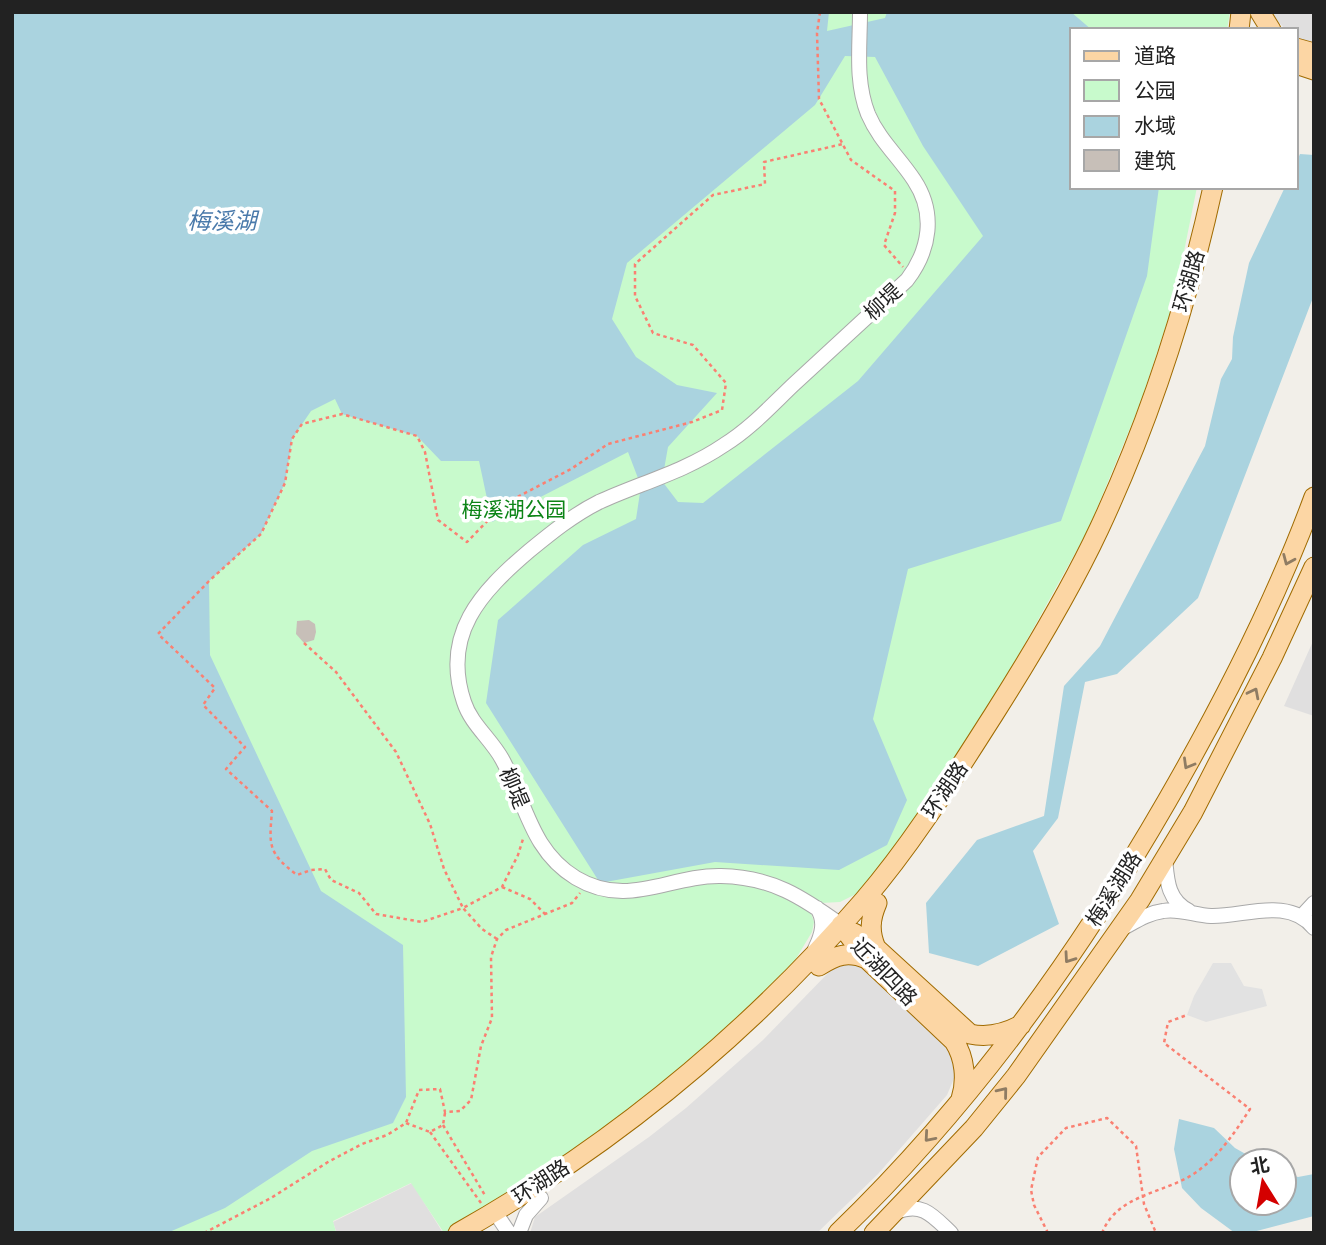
<svg xmlns="http://www.w3.org/2000/svg" width="1326" height="1245" viewBox="0 0 1326 1245" font-family="'PT Sans','Noto Sans SC',sans-serif">
	<rect width="100%" height="100%" fill="#f2efe9"/>
	<path fill="#e0dfdf" d="M1269,12H1314V44L1296,38V30H1286Z
		M1314,639V716L1284,706Z
		M851,964L863,966L943,1037L953,1057L955,1076L947,1095L878,1174L817,1233H530L535,1217L649,1137L686,1108L763,1040L831,970L839,965Z
		M412,1183L443,1233H334L336,1231L333,1222Z"/>
	<path fill="#c8facc" d="M12,12H1230L1227,30H1072V187H1197L1174,301L1140,404L1088,530L989,708L900,843L860,892L840,902L821,903L811,913L814,922L812,932L794,962L704,1052L572,1154L444,1233L411,1183L333,1221L336,1232L334,1233H12Z"/>
	<path fill="#e2e2e2" d="M1213,963H1231L1244,986L1262,989L1267,1006L1206,1022L1187,1015L1194,996Z"/>
	<path fill="#aad3df" fill-rule="evenodd" d="M12,12H829L827,31L885,18L887,12H1071L1092,30H1072V187H1159L1147,276L1061,521L908,569L873,719L907,800L887,845L839,870L715,862L600,883L486,703L498,620L583,545L636,519L641,486L628,452L492,522L479,461H441L417,436L342,414L335,399L311,411L292,439L285,483L261,534L209,581L210,655L321,891L403,945L406,1097L393,1123L312,1151L225,1208L167,1233H12ZM845,56L875,57L923,146L983,236L858,381L703,503L678,502L662,481L668,447L717,393L677,385L636,357L612,319L627,263L815,105Z
		M1300,154L1314,155V295L1198,598L1117,674L1085,682L1058,818L1033,851L1059,924L978,966L929,953L926,903L977,840L1044,816L1064,686L1100,646L1205,446L1221,379L1232,359L1233,337L1249,263L1285,187H1296V163Z
		M1179,1119L1214,1128L1235,1148L1258,1161H1242V1203H1284V1172L1298,1177L1314,1174V1216L1249,1233H1235L1201,1208L1182,1188L1174,1149Z"/>
	<path fill="#c7bfb8" d="M309,620L315,624L316,632L314,640L304,643L296,634L297,621Z"/>
	<g fill="none" stroke-linecap="round" stroke-linejoin="round">
		<defs>
			<path id="minor" d="M1165,858C1167,879 1167,900 1189,911
				M1301,917L1314,903
				M841,925C802,897 772,877 721,876C669,875 628,909 576,878C530,850 526,802 502,759C491,739 471,724 464,702C441,634 481,592 529,551C551,533 573,515 599,502C641,483 686,471 724,445C750,429 771,406 793,385C831,350 869,315 907,280C930,250 936,213 914,180C899,157 879,140 868,114C855,81 860,47 860,12
				M1123,928C1136,921 1148,913 1163,911C1179,908 1194,915 1211,916C1244,917 1288,896 1314,928
				M815,949C822,935 826,921 817,908
				M495,1212L509,1233
				M896,1212C923,1202 932,1215 951,1233
				M519,1233L526,1215L541,1198"/>
			<path id="major" d="M1260,12L1271,30
				M1239,30L1241,12
				M1296,48L1314,53
				M1296,64L1314,70
				M841,925L867,959L954,1041C965,1058 967,1080 961,1099
				M854,933L876,948L970,1034C988,1038 1004,1034 1021,1025
				M876,948C869,932 870,919 877,903
				M819,966C836,955 848,951 867,959
				M458,1233C612,1146 748,1034 864,900C913,843 953,778 994,714C1032,654 1069,593 1099,529C1150,420 1187,305 1213,187
				M838,1233C970,1106 1076,959 1167,801C1223,704 1275,603 1314,497
				M874,1233L974,1128L1016,1076L1140,900L1193,812L1272,658L1314,567"/>
		</defs>
		<use href="#minor" stroke="#a9a9a9" stroke-width="16"/>
		<use href="#major" stroke="#a06b00" stroke-width="21"/>
		<path stroke="#fa8072" stroke-width="2.5" stroke-dasharray="3.5 3.5" stroke-linecap="butt" d="M820,12L817,33L819,99L851,160L895,191V213L884,245L903,267
			M304,643L336,672L396,752L430,824L444,869L463,908L502,887L518,855L523,839
			M502,887L530,899L545,914
			M497,939L482,929L463,908L422,922L376,914L359,893L331,880L325,869L311,870L297,875C268,853 269,846 272,811L226,769L245,747L203,705L215,688L158,634L209,581L261,534L285,483L292,439L302,424L342,414L417,436L425,452L438,520L467,542L504,504L571,469L608,444L692,422L722,410L726,383L693,345L653,333L635,296V264L713,195L765,184L764,162L843,144
			M406,1123L430,1132L443,1125L445,1113
			M443,1125L486,1197
			M430,1132L481,1203
			M204,1233L271,1198L328,1162L362,1144L387,1135L406,1123L419,1090L440,1089L445,1112L460,1111L471,1100L481,1046L492,1018L491,957L497,939L506,930L572,903L580,893
			M1048,1233L1034,1205L1031,1190L1038,1157L1066,1128L1107,1118L1136,1146L1144,1204L1156,1233
			M1102,1233C1117,1195 1161,1194 1192,1175C1217,1159 1234,1134 1250,1109L1164,1043L1168,1022L1187,1015"/>
		<use href="#minor" stroke="#fff" stroke-width="14"/>
		<use href="#major" stroke="#fcd6a4" stroke-width="19"/>
	</g>
	<defs><path id="oneway-chevron" d="M-2-3.5L2.5 0L-2 3.5" fill="none" stroke-width="1.6" stroke-linecap="round" stroke-linejoin="round" transform="scale(1.75)"/></defs>
	<g stroke="#8f7c63">
		<use href="#oneway-chevron" transform="translate(1288 560) rotate(113)"/>
		<use href="#oneway-chevron" transform="translate(1254 693) rotate(-63)"/>
		<use href="#oneway-chevron" transform="translate(1188 764) rotate(120)"/>
		<use href="#oneway-chevron" transform="translate(1069 958) rotate(125)"/>
		<use href="#oneway-chevron" transform="translate(1003 1092) rotate(-51)"/>
		<use href="#oneway-chevron" transform="translate(929 1137) rotate(131)"/>
	</g>
	<g text-anchor="middle" stroke-width="7" stroke-linejoin="round" paint-order="stroke">
		<g font-size="21" fill="#222" stroke="#fff">
			<text transform="translate(1189 281) rotate(-74)" y="7">环湖路</text>
			<text transform="translate(883 302) rotate(-43)" y="7">柳堤</text>
			<text transform="translate(514 788) rotate(67)" y="7">柳堤</text>
			<text transform="translate(945 790) rotate(-56)" y="7">环湖路</text>
			<text transform="translate(1114 889) rotate(-58)" y="7">梅溪湖路</text>
			<text transform="translate(884 972) rotate(46)" y="7">近湖四路</text>
			<text transform="translate(541 1182) rotate(-33)" y="7">环湖路</text>
		</g>
		<g font-size="21" fill="#0c8416" stroke="#fff">
			<text x="514" y="517">梅溪湖公园</text>
		</g>
		<g font-size="23" font-style="italic" fill="#4a7aab" stroke="#fff">
			<text x="222" y="229">梅溪湖</text>
		</g>
	</g>
	<rect width="1326" height="1245" fill="none" stroke="#222222" stroke-width="28"/>
	<rect x="1070" y="28" width="228" height="161" fill="#ffffff" stroke="#a7a7a7" stroke-width="2"/>
	<rect x="1084" y="51" width="35" height="10" fill="#fcd6a4" stroke="#a7a7a7" stroke-width="2"/>
	<text x="1134" y="63" font-size="21" fill="#222222">道路</text>
	<rect x="1084" y="80" width="35" height="21" fill="#c8facc" stroke="#a7a7a7" stroke-width="2"/>
	<text x="1134" y="98" font-size="21" fill="#222222">公园</text>
	<rect x="1084" y="116" width="35" height="21" fill="#aad3df" stroke="#a7a7a7" stroke-width="2"/>
	<text x="1134" y="133" font-size="21" fill="#222222">水域</text>
	<rect x="1084" y="150" width="35" height="21" fill="#c7bfb8" stroke="#a7a7a7" stroke-width="2"/>
	<text x="1134" y="168" font-size="21" fill="#222222">建筑</text>
	<g transform="translate(1263 1182) rotate(349)"><circle r="33" fill="#ffffff" stroke="#a7a7a7" stroke-width="2"/>
	<path d="M0-5L12 26L0 18L-12 26Z" fill="#d40000"/>
	<text y="-10" font-size="19" font-weight="bold" text-anchor="middle" fill="#222222">北</text>
	</g>
</svg>
